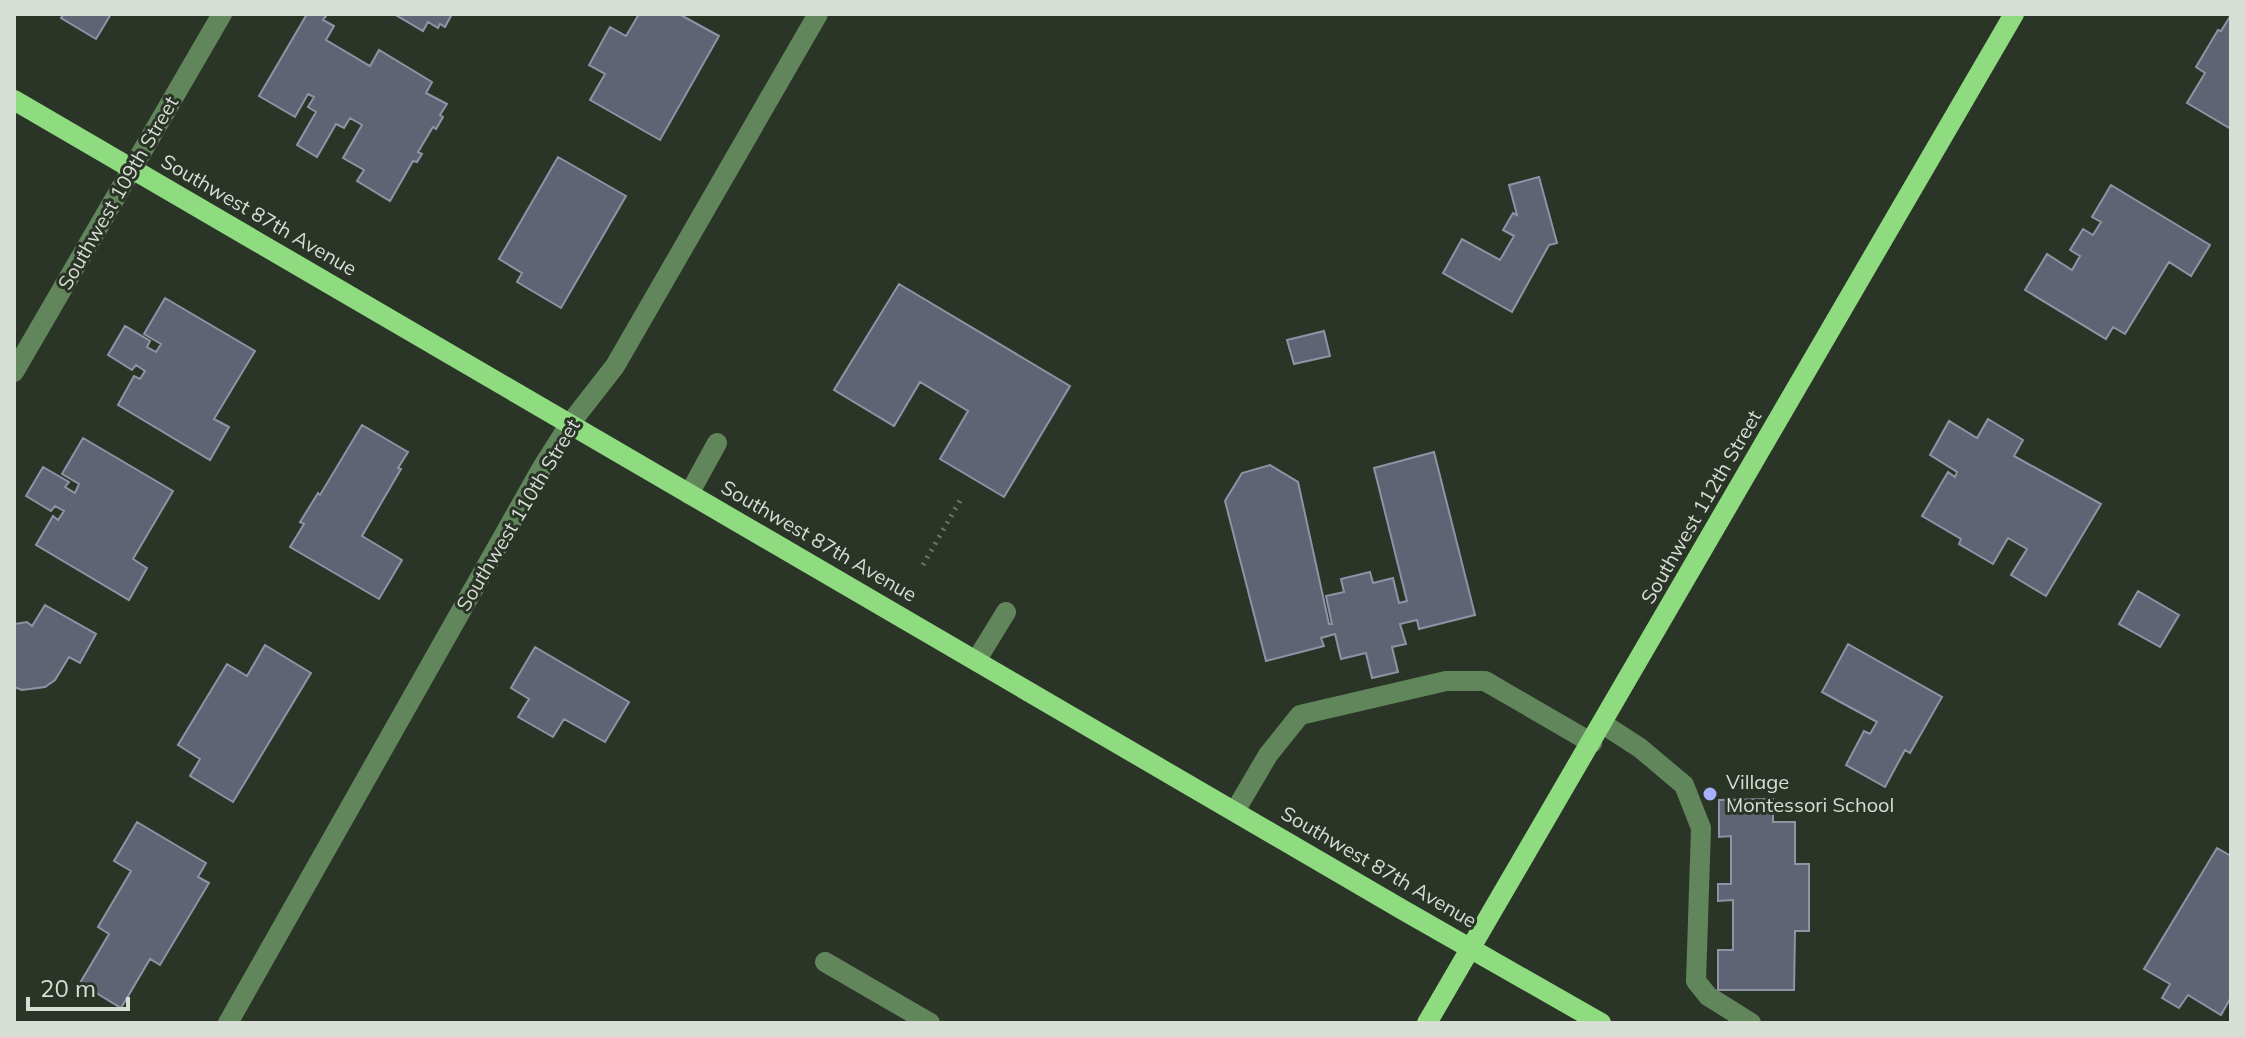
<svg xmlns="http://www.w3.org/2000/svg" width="2245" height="1037" viewBox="0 0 2245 1037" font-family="Mulish,sans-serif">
	<rect width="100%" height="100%" fill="#2a3527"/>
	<path fill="#606374" stroke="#8f93a5" stroke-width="2" d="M64,14H111L96,39L61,18Z
		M307,14H323L326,16L323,20L334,26L326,40L370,66L379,50L432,82L426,93L447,104L440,115L443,117L436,129L433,127L418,152L422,154L417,162L413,161L390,201L357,181L364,170L343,158L362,125L350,118L344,128L336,124L317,157L297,145L316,112L308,107L314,97L308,94L295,117L259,96Z
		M394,14H452L445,27L440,24L438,28L428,22L423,31Z
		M639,14H679L719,36L660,140L590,100L605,74L589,65L610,27L626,36Z
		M2231,15V129L2187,103L2205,73L2196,67L2218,30L2221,31Z
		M558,157L626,196L561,308L517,282L522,273L499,259Z
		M1539,177L1557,243L1549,245L1512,312L1443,273L1462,239L1500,260L1514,236L1503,230L1513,213L1517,215L1509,185Z
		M2111,185L2210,245L2191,276L2169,262L2125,334L2113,327L2106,339L2025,290L2047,254L2072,270L2080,256L2070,250L2083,229L2093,235L2101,222L2092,217Z
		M899,284L1070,386L1004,497L940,459L968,411L920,382L894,426L834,390Z
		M165,298L255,351L214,419L229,427L210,460L118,405L134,376L140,379L145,371L136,365L132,370L108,355L125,326L150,341L147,347L156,352L161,344L144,334Z
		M1324,331L1330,356L1294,364L1287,340Z
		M1988,419L2023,440L2014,456L2101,504L2046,596L2011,575L2027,549L2008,538L1993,564L1959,544L1961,539L1922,516L1948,472L1955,477L1957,472L1930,455L1949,421L1977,438Z
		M362,425L408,452L398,468L401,469L362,536L402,560L379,599L290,547L304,524L300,522L318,493L320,495Z
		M83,438L173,491L133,559L147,568L129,600L36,545L53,516L58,520L64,511L55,506L51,511L26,496L43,467L69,482L65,487L75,493L79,484L62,474Z
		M1434,452L1475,615L1419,629L1417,620L1400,624L1406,644L1392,647L1398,672L1372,678L1366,653L1341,659L1335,634L1321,638L1324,646L1266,661L1225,501L1242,473L1270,465L1298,482L1329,624H1332L1326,596L1344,592L1341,579L1370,572L1373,583L1393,578L1399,603L1407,601L1374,468Z
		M2138,591L2179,615L2160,647L2119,624Z
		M45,605L96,634L80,663L69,657L55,680L45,687L22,690L14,687V624L27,622L32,626Z
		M1848,644L1942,697L1910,753L1905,750L1885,787L1846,765L1864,731L1870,734L1877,722L1822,692Z
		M265,645L311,673L233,802L190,776L200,759L178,745L227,664L247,676Z
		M535,647L629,702L605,742L564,719L553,737L518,717L529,699L511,688Z
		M1773,799V822H1795V864H1809V931H1795L1794,990H1718V950H1733V900L1718,901V884H1731V836L1719,837V800Z
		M137,822L206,863L198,877L209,883L160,965L150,959L121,1008L80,983L109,934L98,927L131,871L114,861Z
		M2217,848L2231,856V997L2221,1015L2188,995L2179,1008L2162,998L2170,984L2144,969Z"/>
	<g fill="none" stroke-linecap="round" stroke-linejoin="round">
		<path stroke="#6b7468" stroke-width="5" stroke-dasharray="2 6" stroke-linecap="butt" d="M923,565L962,497"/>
		<path stroke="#62865b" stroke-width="20" d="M14,372L222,14
			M689,494L717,443
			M976,661L1006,612
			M1603,724L1640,748L1684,785L1701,828L1696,981L1708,996L1751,1023
			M1235,811L1268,755L1300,715L1446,681H1485L1592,743
			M825,962L930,1023
			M228,1023L543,466L569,425L615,366L818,14"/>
		<path stroke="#8fdb80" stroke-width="20" d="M14,100L1403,910L1601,1023
			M1427,1023L2014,14"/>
	</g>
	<circle fill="#a5b1fc" stroke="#2a3527" stroke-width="3" cx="1710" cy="794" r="8"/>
	<g text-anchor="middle" stroke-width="6" stroke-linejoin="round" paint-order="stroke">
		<g font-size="20" fill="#d7ded5" stroke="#2a3527">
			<text transform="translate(118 193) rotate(-60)" y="7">Southwest 109th Street</text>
			<text transform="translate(259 215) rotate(30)" y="7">Southwest 87th Avenue</text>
			<text transform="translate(1701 507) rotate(-60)" y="7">Southwest 112th Street</text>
			<text transform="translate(518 515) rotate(-59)" y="7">Southwest 110th Street</text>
			<text transform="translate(819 541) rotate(30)" y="7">Southwest 87th Avenue</text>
			<text transform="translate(1379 867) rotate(30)" y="7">Southwest 87th Avenue</text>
		</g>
		<g font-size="20" fill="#d7ded5" stroke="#2a3527" text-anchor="start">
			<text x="1726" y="789">Village<tspan x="1726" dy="23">Montessori School</tspan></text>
		</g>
	</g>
	<rect width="2245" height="1037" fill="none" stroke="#d7ded5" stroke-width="32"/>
	<path d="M28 997v12h100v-12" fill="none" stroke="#d7ded5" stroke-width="4"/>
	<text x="40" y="997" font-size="24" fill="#d7ded5" stroke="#2a3527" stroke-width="6" paint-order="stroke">20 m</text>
</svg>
